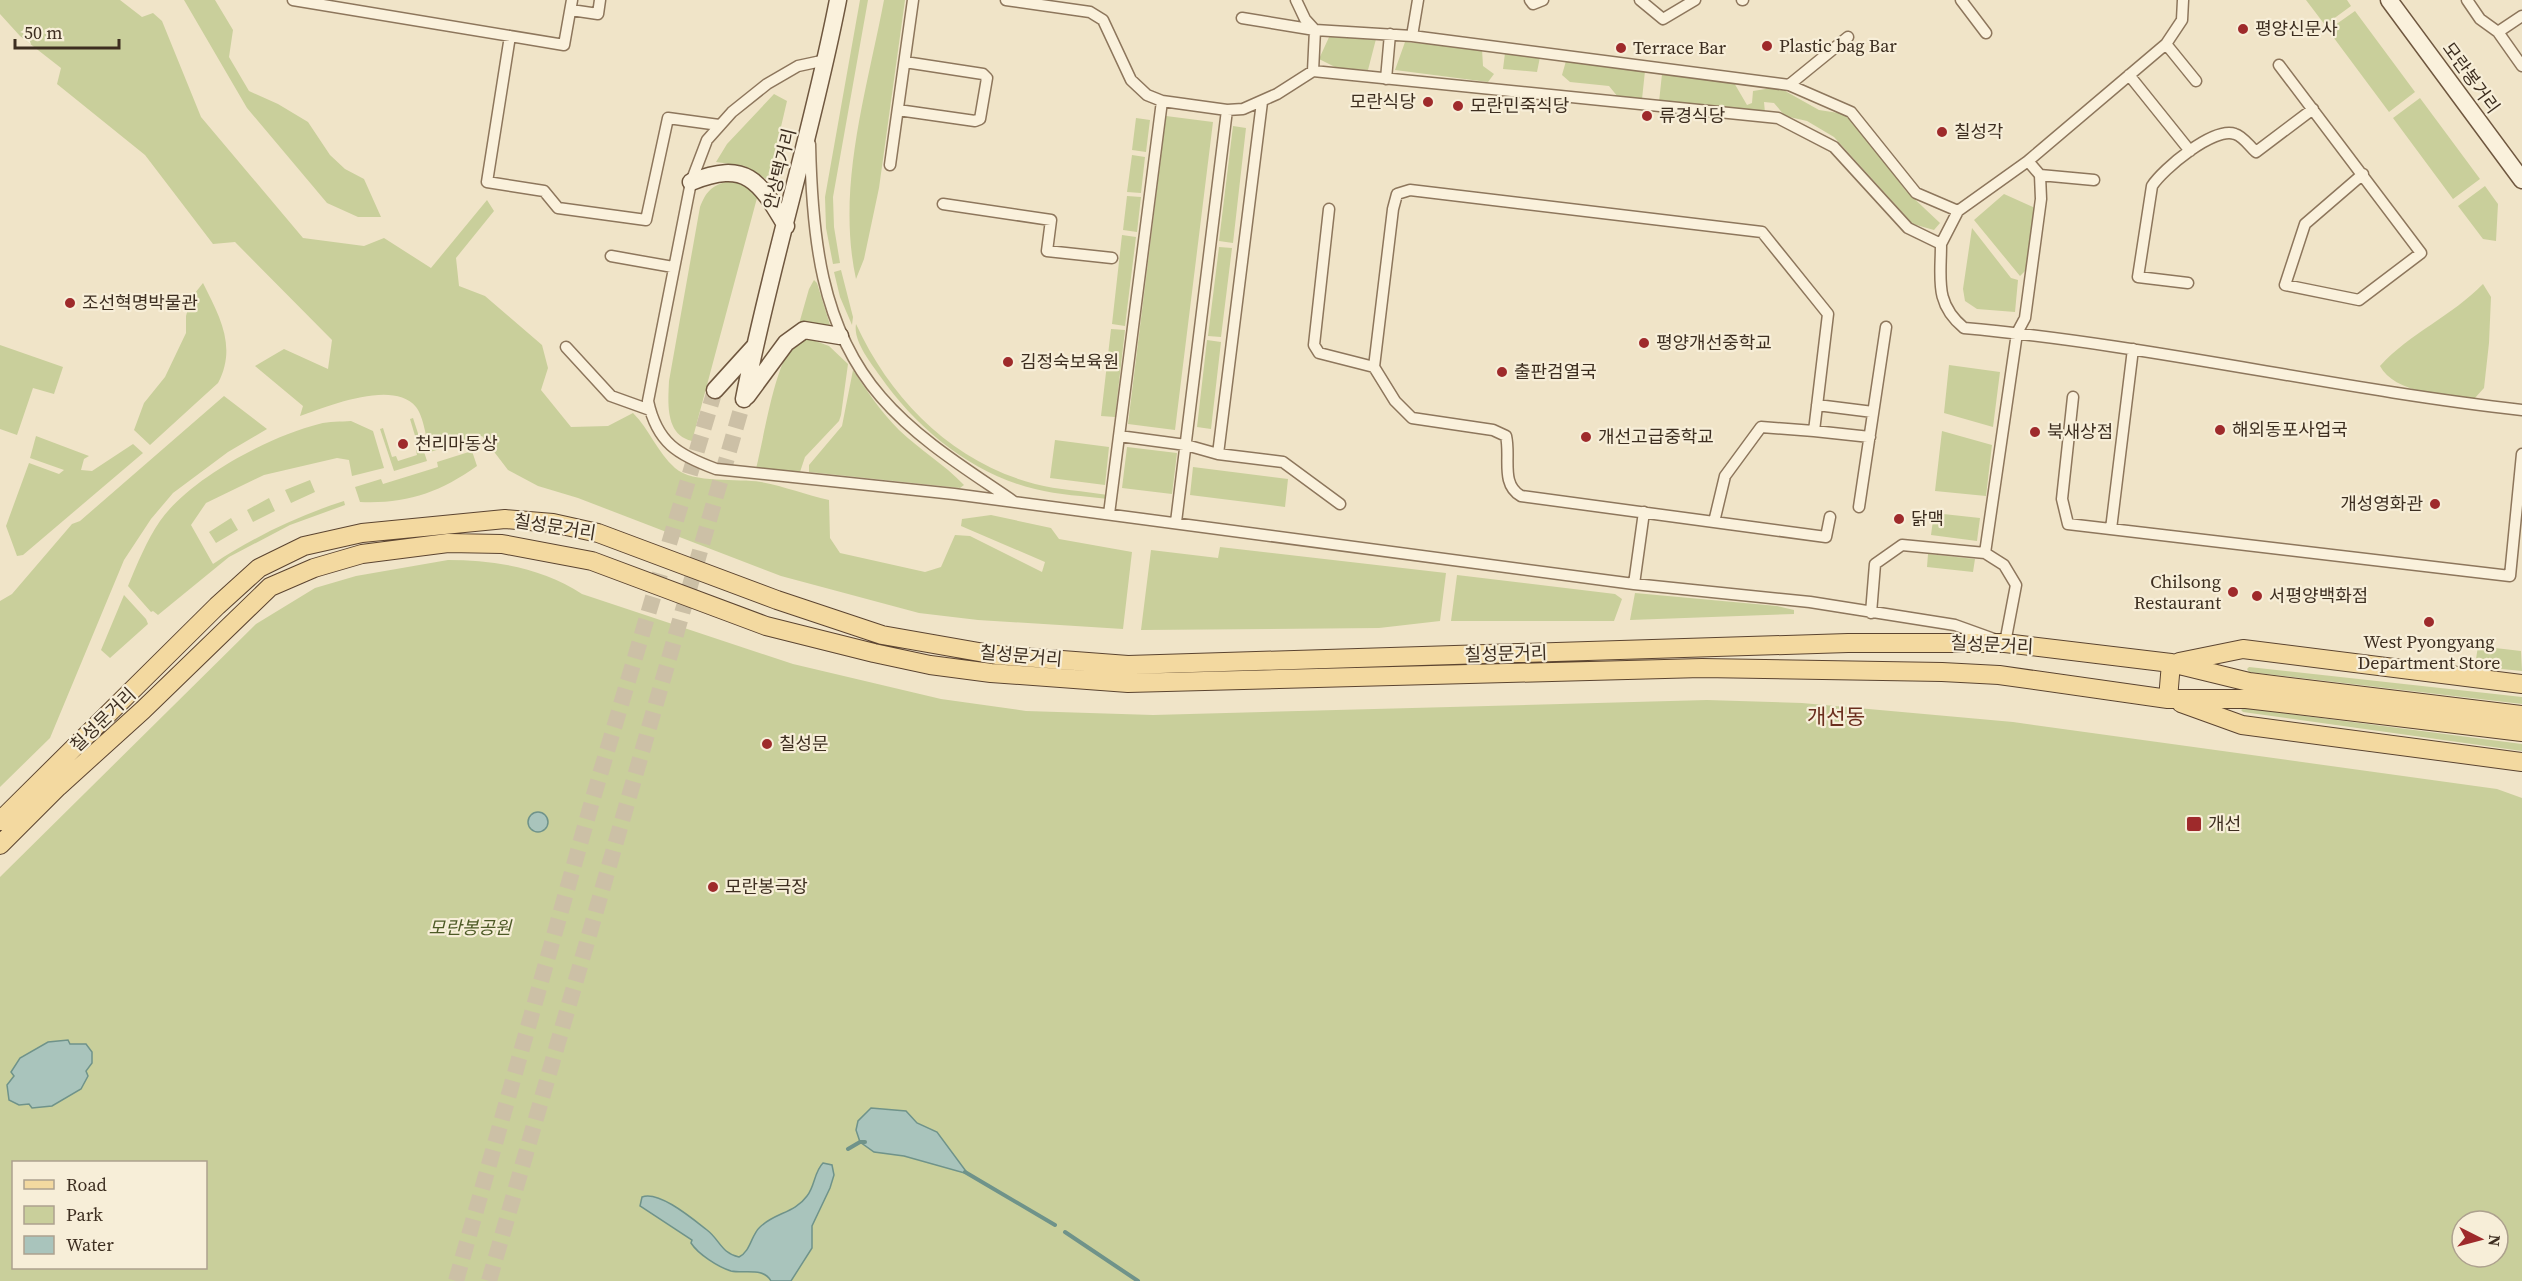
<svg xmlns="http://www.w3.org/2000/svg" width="2522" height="1281" viewBox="0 0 2522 1281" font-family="'Source Serif 4','Noto Sans KR',serif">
	<rect width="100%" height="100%" fill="#f0e4c8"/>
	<path fill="#c9cf9b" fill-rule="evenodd" d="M0,0H120L142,17L153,13L162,21L201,117L303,238L364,246L384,238L431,268L487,200L494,211L456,258L459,286L485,296L542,345L548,368L541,390L571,427L608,426L633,413C650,430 657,452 675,468C693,484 738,478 761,482C784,486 806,495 829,500L830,538L840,553L925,572L941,567L955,535L970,536L1042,572L1045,562L961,526L962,519L991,515L1051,528L1059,539L1132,552L1123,629L978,620L919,613L781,576L578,498L538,486L508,470L482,436L430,452C426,439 424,417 416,407C393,379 327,407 300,416L303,406L255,366L284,349L328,369L332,340L235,242L213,244L145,155L57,84L61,68L20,36L0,14Z
		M184,0H215L233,30L229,57L249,91L278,104L308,122L330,155L345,169L364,179L381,217H358L327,203L247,108Z
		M860,0H868L833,197L834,227L840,263L833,264L826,228L825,197Z
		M884,0H905L879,188L864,259L856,279C836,188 867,90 884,0Z
		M2306,0H2347L2351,6L2325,25Z
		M2355,11L2415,92L2389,112L2328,30Z
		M1341,33L1376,39L1368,70L1337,68L1319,59L1330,35Z
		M1405,42L1482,49L1483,66L1494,74L1488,82L1395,70Z
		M1505,53L1540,57L1537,72L1503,69Z
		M1566,61L1645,71L1642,99L1618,97L1609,86L1570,82L1562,75Z
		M1662,74L1733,81L1747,105L1752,103L1753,91L1778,87L1819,110L1845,114L1858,126L1906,191L1940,223L1934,230L1913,224L1834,137L1807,121L1785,116L1774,103L1764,102L1765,113L1659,102Z
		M774,94L787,101L770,174L766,179L745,166L716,162L727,144Z
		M2420,98L2480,179L2453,199L2393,118Z
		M1166,116L1213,122L1175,430L1128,424Z
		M1136,118L1150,120L1146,152L1132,150Z
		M1233,126L1246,128L1233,243L1219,241Z
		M1132,155L1145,157L1141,193L1127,192Z
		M726,182H740L756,191L757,198L692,441C665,435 668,403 669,381L700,207C706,192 711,186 726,182Z
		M2485,186L2498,204L2496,241L2483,239L2458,206Z
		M2004,194L2035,208L2029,267L2020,276L1974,220Z
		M1127,196L1141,197L1137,232L1123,230Z
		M1972,228L2011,278L2018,280L2015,312L1977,309L1965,301L1963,289Z
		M1122,235L1136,237L1125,326L1112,324Z
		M1219,247L1232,248L1221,337L1208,336Z
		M841,270L853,317L852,325L840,297L834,272Z
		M814,280L817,283L830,325L799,324L809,289Z
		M203,283C220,317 237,347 218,383L150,445L134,430L144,403L165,377L186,333V316L191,298Z
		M2483,284L2491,297L2489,343L2484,388L2474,399C2446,396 2394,393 2380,366C2410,333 2452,316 2483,284Z
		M856,324C891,400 952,462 1035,484C1058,490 1084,491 1108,495V499C1084,496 1059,495 1035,489C972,474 917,429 880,376C870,362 853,341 856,324Z
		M1111,329L1125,330L1115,417L1101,416Z
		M810,339L829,346L848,364L841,415L839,421L805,457L799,475L756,469C764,437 773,375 790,349C795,342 802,339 810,339Z
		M1207,340L1221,342L1211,429L1197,427Z
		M0,345L63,367L54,394L33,388L17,435L0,429Z
		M1949,365L2000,372L1993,427L1944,413Z
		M853,370C867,391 881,412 899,430C920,450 944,464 964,485L960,488L809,472V465L842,426Z
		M224,396L267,429L228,452L173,493L151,519L124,560L50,738L0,787V601L12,594L72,524L80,521Z
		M413,418L427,461L394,471L380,429L383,428L392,457L396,456L398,461L417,455L416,450L419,449L410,419Z
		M351,421L373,431L384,468L352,476L349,460L337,458L264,475L206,503L191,525L213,564C254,537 297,516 344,501L345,505L290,525L229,557L158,615L153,611L151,612L128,586C137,564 147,540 160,521C190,478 270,436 319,424C329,421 341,422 351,421Z
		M1942,431L1992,445L1986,496L1935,491Z
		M36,436L89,456L84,459L81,470L92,471L133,444L143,453L23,555L17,556L6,526L29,463L59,474L64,470L30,458Z
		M1055,440L1109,447L1105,485L1050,478Z
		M1127,447L1177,453L1172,494L1122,488Z
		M472,451L477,466C439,493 406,504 360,502L355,487L381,479L383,484L438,467L437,462Z
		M1193,467L1288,479L1285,507L1190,495Z
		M310,480L315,492L291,503L285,490Z
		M269,498L275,511L253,522L247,510Z
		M1934,513L1980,518L1977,541L1931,535Z
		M231,518L238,530L216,543L209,532Z
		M1220,547L1446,573L1440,621L1379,628L1141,630L1151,550L1218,558Z
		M1928,554L1975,559L1973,572L1927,567Z
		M448,560C494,560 543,568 582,594L793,664L941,699L1026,711L1153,715L1707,700L1802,703L2013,722L2497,789L2522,798V1281H0V877L256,624L315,588L356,576ZM14,1162H206V1268H14ZM2462,1221H2498V1257H2462Z
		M1457,575L1615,594L1622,599L1614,621H1451Z
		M1635,593L1777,606L1794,610V614L1630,620Z
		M124,595L146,619L148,624L110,658L101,650Z
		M2478,646L2521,651L2522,671L2461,665L2462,657L2476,659Z
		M2249,667L2522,697V704L2249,672L2247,669Z
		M2244,708L2522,744V751L2243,712L2241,710Z"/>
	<path fill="#a9c4bc" stroke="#6f938a" stroke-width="1.5" d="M528 822a10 10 0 1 1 20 0a10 10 0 1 1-20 0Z
		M68,1040L70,1044H86L92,1052V1063L86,1071L88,1076L81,1089L52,1106L32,1108L29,1104L19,1105L9,1100L7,1085L14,1076L11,1072L20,1058L48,1042Z
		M871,1108L906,1111L917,1123L937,1132L968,1174L904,1156L874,1152L860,1142L856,1130L858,1121Z
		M823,1163L832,1165L834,1175L830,1188L812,1226V1248L791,1281H771C763,1267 745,1274 731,1271C718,1267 698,1254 691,1243L692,1240L640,1206L642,1197C659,1190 694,1220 707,1230C720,1240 721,1253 739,1257C751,1251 751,1235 760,1227C774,1213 795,1213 807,1196C815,1186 814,1172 823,1163Z"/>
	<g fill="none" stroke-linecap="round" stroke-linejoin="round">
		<path stroke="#6f938a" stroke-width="4" d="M848,1149L860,1142H865
			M965,1172L1055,1225
			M1065,1232L1138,1281"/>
		<path stroke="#ccc0a6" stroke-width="16" stroke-dasharray="16 8" stroke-linecap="butt" d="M456,1281L593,798L715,390
			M489,1281L744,399"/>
		<defs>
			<path id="minor" d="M293,0L564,45L572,0
				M1006,0L1090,12L1103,20L1131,80L1147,95L1162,101L1227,110L1243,109L1277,94L1313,71L1778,118L1834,147L1908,228L1941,244C1941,279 1934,303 1964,328C2152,345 2335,389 2522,410
				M1296,0L1305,19L1315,30L1313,71
				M1530,0L1533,4L1543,0
				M1640,0L1663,19L1695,0
				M1742,0H1743
				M1961,0L1986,33
				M2467,0L2480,19L2498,32L2522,66
				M571,10L598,14L600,0
				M1242,18L1315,30L1412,36L1418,0
				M2498,32L2522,16
				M510,36L487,182L544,191L558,208L646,220L668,118L719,125
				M1412,36L1789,85L1851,112L1916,193L1958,211
				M2166,44L2196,81
				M826,60L798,66L767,84L732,112L707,140L691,182L648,401C657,443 678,455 716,469L954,494L1634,584L1810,602L1955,625L2005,643L2016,585L2004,565L1985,553
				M2279,65L2421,253L2359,300L2285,285L2305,224L2363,174
				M2129,75L2190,151
				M1386,79L1390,34
				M1789,85L1848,37
				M898,110L975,121L980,119L987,78L983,74L905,62
				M810,144C812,234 820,327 881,397C918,440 968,470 1013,501
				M890,165L913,0
				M2040,175L2094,180
				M1410,190L1762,232L1828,314L1814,431L1761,427L1725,476L1714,522L1521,496C1500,484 1511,457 1506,436L1493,430L1412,418L1395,401L1374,367L1393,209L1397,194Z
				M943,204L1051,220L1047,251L1112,258
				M1329,209L1314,345L1319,353L1374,367
				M1941,244L1958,211L2028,161L2166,44L2182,20L2183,0
				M611,256L673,267
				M2188,283L2138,277L2152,186C2163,169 2214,126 2235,134C2243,136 2250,147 2256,152L2313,109
				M566,347L611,396L650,410
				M2073,397L2062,499L2068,524L2510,576L2522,454
				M1817,405L1873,412
				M1814,431L1870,437
				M1119,436L1186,445L1218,454L1283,462L1340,504
				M1218,454L1262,102
				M1859,507L1886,327
				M1109,514L1162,101
				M1176,522L1227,110
				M1714,522L1826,537L1830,517
				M2111,529L2133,349
				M1634,584L1644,512
				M1871,613L1875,564L1902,545L1985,553L2017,333L2025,318L2041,199L2040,175L2028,161"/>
			<path id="secondary" d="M2389,0L2522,180
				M691,182C746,160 759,180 786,226
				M715,390L754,347
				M747,396L786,343L804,330L840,336
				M744,399C770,265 812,134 838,0"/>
			<path id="primary" d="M2179,662L2243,649L2522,684
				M2168,699L2171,663
				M2181,703L2242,725L2522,762
				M0,821L217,606L259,568L304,546L362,533L505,519L553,523L598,533L777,600L882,635L996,655L1128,665L1848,643H2005L2171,663L2249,682L2522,715
				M0,845L58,787L143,710L270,587L314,568L362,554L448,543L502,544L592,561L766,626L874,653L930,665L991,673L1128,683L1702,668L1942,672L1999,675L2168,699H2246L2522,732"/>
		</defs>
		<use href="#minor" stroke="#8d765c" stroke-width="13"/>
		<use href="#secondary" stroke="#6f573f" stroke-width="19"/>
		<use href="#primary" stroke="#5b4430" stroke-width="20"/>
		<use href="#minor" stroke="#faf1dc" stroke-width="10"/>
		<use href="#secondary" stroke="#faf1dc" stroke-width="16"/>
		<use href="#primary" stroke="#f3d9a0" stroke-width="18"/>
	</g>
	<g fill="#9e2a2b" stroke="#f7eed8" stroke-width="2">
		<circle cx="2243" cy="29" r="6"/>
		<circle cx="1767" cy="46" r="6"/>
		<circle cx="1621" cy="48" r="6"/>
		<circle cx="1428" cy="102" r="6"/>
		<circle cx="1458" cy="106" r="6"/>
		<circle cx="1647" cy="116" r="6"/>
		<circle cx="1942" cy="132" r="6"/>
		<circle cx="70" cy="303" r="6"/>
		<circle cx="1644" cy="343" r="6"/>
		<circle cx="1008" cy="362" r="6"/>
		<circle cx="1502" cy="372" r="6"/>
		<circle cx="2220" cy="430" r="6"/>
		<circle cx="2035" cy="432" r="6"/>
		<circle cx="1586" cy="437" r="6"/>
		<circle cx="403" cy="444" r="6"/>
		<circle cx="2435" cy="504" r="6"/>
		<circle cx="1899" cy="519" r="6"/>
		<circle cx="2233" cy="592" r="6"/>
		<circle cx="2257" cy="596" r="6"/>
		<circle cx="2429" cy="622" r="6"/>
		<circle cx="767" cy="744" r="6"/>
		<rect x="2186" y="816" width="16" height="16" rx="3"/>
		<circle cx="713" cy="887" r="6"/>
	</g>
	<g text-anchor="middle" stroke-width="4.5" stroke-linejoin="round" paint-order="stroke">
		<g font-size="18" fill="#3d2e20" stroke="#f7eed8" text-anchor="start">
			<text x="2255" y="35">평양신문사</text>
			<text x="1779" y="52">Plastic bag Bar</text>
			<text x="1633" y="54">Terrace Bar</text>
			<text x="1416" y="108" text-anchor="end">모란식당</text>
			<text x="1470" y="112">모란민죽식당</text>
			<text x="1659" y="122">류경식당</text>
			<text x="1954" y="138">칠성각</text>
			<text x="82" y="309">조선혁명박물관</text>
			<text x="1656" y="349">평양개선중학교</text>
			<text x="1020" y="368">김정숙보육원</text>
			<text x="1514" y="378">출판검열국</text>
			<text x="2232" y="436">해외동포사업국</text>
			<text x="2047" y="438">북새상점</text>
			<text x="1598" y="443">개선고급중학교</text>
			<text x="415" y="450">천리마동상</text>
			<text x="2423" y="510" text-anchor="end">개성영화관</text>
			<text x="1911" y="525">닭맥</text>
			<text x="2221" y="588" text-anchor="end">Chilsong<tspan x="2221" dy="21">Restaurant</tspan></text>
			<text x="2269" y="602">서평양백화점</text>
			<text x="2429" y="648" text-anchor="middle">West Pyongyang<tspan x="2429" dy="21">Department Store</tspan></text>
			<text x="779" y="750">칠성문</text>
			<text x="2208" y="830">개선</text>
			<text x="725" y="893">모란봉극장</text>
		</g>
		<g font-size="18" fill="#3d2e20" stroke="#f7eed8">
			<text transform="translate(2471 78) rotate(54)" y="6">모란봉거리</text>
			<text transform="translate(780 169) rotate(-76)" y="6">안상택거리</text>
			<text transform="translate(555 527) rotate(9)" y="6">칠성문거리</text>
			<text transform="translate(1992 645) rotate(3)" y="6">칠성문거리</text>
			<text transform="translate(1506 654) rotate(-2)" y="6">칠성문거리</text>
			<text transform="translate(1021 656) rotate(5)" y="6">칠성문거리</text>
			<text transform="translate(103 720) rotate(-44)" y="6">칠성문거리</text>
		</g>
		<g font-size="18" font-style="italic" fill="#4d5a26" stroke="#f7eed8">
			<text x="470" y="934">모란봉공원</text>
		</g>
		<g font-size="21" fill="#6b2e1e" stroke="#f7eed8">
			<text x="1836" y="724">개선동</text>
		</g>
	</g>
	<rect x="12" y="1161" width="195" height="108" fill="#f7eed8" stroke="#ada18e" stroke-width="1.5"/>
	<rect x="24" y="1180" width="30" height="9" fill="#f3d9a0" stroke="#ada18e" stroke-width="1.5"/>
	<text x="66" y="1191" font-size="18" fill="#3d2e20">Road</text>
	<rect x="24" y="1206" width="30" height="18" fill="#c9cf9b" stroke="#ada18e" stroke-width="1.5"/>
	<text x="66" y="1221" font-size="18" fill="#3d2e20">Park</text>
	<rect x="24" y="1236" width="30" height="18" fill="#a9c4bc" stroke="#ada18e" stroke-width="1.5"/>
	<text x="66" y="1251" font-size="18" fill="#3d2e20">Water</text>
	<g transform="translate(2480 1239) rotate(96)"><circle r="28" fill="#f7eed8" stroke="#ada18e" stroke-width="1.5"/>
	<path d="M0-4.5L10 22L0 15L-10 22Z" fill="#9e2a2b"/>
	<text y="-9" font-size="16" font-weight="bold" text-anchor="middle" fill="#3d2e20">N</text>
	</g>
	<path d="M15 39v9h104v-9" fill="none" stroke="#3d2e20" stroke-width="3"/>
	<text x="24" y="39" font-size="18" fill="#3d2e20" stroke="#f7eed8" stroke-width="4.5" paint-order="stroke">50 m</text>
</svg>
